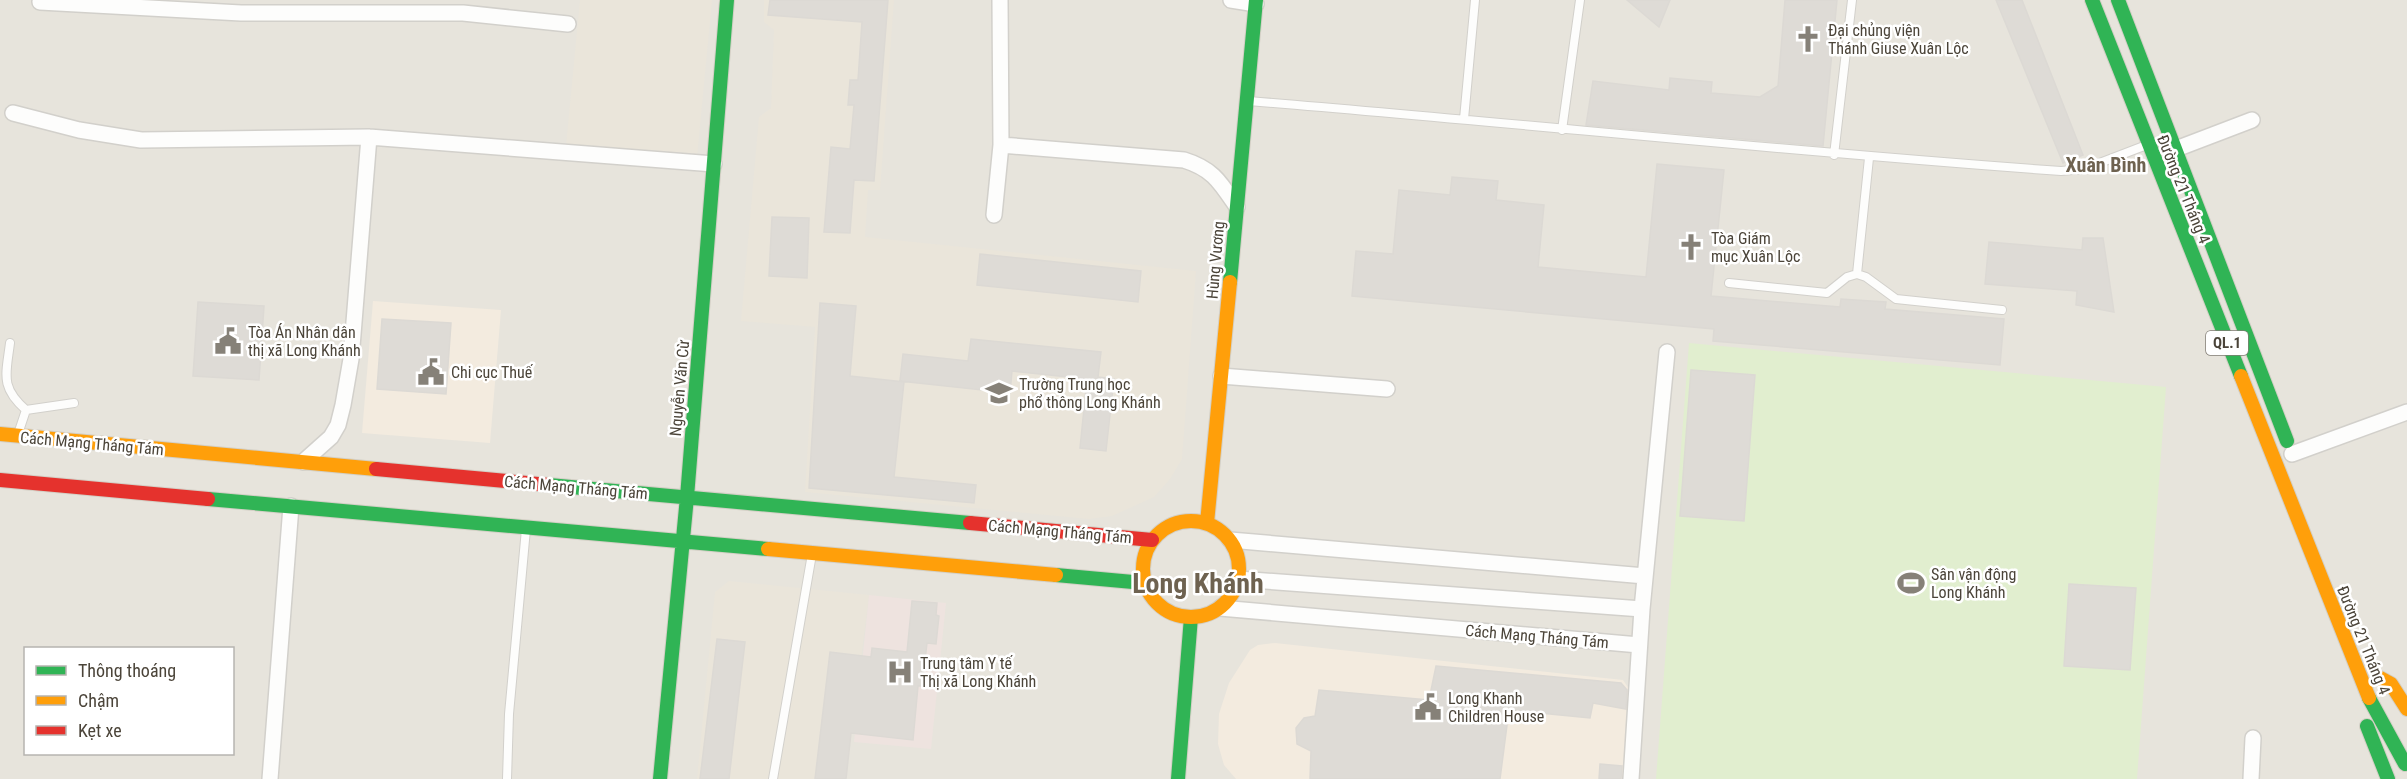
<svg xmlns="http://www.w3.org/2000/svg" width="2407" height="779" viewBox="0 0 2407 779" font-family="'Roboto Condensed',sans-serif">
	<rect width="100%" height="100%" fill="#f4f2ee"/>
	<path fill="#e7e4dc" fill-rule="evenodd" d="M0,0H2407V779H0ZM26,648H232V754H26Z"/>
	<path fill="#f3ebdf" d="M373,301L501,310L490,443L362,433Z
		M1275,643L1623,680L1636,699L1628,779H1236L1224,765L1218,744L1219,714L1229,683L1250,650L1258,645Z"/>
	<path fill="#eae5da" d="M580,0H712L697,157L566,146Z
		M764,0H894L880,190H868L865,237L1196,271L1182,459L1170,479L1154,497L1112,516L1089,519L805,492L815,327L741,321L759,117L771,108L774,30L764,22Z
		M729,581L869,595L846,779H697L715,592Z"/>
	<path fill="#eee3df" d="M869,595L946,603L931,749L854,742Z"/>
	<path fill="#e1eecf" d="M1689,343L2166,387L2137,779H1656Z"/>
	<path fill="#dedbd6" stroke="#dcd9d4" stroke-width="1.5" d="M770,0H888L874,181L854,180L850,233L824,232L831,147L850,149L854,105H848L850,80H858L862,22L768,15Z
		M1627,0H1670L1659,27Z
		M1785,0H1837L1823,146L1586,125L1593,81L1669,90L1670,78L1712,82L1711,93L1760,97L1778,86Z
		M1996,0H2022L2083,155L2063,163Z
		M1657,164L1724,170L1711,296L1840,307L1841,299L1886,302L1885,309L2004,319L2000,365L1713,341L1714,329L1352,296L1356,251L1393,254L1399,190L1450,195L1452,177L1498,181L1496,200L1544,205L1538,267L1646,277Z
		M772,217L809,218L807,278L769,276Z
		M2083,238H2103L2114,312L2076,305L2077,291L1985,284L1989,242L2082,250Z
		M980,254L1141,271L1138,302L977,285Z
		M198,302L264,306L259,380L193,376Z
		M820,303L856,306L850,376L904,382L894,477L976,485L974,503L809,488Z
		M382,319L451,323L446,394L377,389Z
		M971,339L1101,352L1098,377L1114,379L1106,451L1080,448L1087,379L1012,371L1010,393L900,381L903,354L968,361Z
		M1691,370L1755,375L1744,521L1680,516Z
		M2069,584L2136,588L2130,670L2064,666Z
		M912,601L937,603L936,615L939,616L936,644L927,643L922,686H918L913,740L851,733L846,779H815L830,652L871,657L872,648L907,652Z
		M717,639L745,642L729,779H700Z
		M1436,666L1621,683L1627,690L1626,709L1593,703L1590,718L1509,710L1500,779H1310L1311,751L1297,744L1296,728L1304,718L1315,716L1319,690L1429,700Z
		M1600,764L1622,766L1621,779H1599Z"/>
	<g fill="none" stroke-linecap="round" stroke-linejoin="round">
		<defs>
			<path id="lane" d="M1249,101C1520,123 1790,152 2061,171L2084,169L2144,146
				M1464,119L1475,0
				M1562,130L1580,0
				M1834,155L1852,0
				M1857,274L1869,158
				M1729,283L1827,293L1847,277L1857,274L1866,277L1896,299L2002,310
				M10,343C6,375 0,387 26,410L74,403
				M18,434L26,410
				M507,779L509,714L526,529
				M773,779L812,554"/>
			<path id="street" d="M1231,0L1256,4
				M40,2L241,13H463L568,24
				M13,113L79,130L141,140L369,137L714,164
				M1001,145L1184,160C1213,169 1220,182 1237,207
				M2176,149L2252,120
				M994,215L1001,145L1000,0
				M1221,376L1387,389
				M2292,454L2407,412
				M303,462L331,437L338,425L343,405L351,359L369,137
				M1230,540L1645,576
				M1238,579L1642,609
				M1220,608L1639,645
				M270,779L291,506
				M1631,779L1642,609L1667,352
				M2251,779L2253,738"/>
			<path id="fast" d="M2092,0L2241,376
				M2118,0L2287,441
				M1230,282L1256,0
				M549,485L970,523
				M208,499L768,549
				M1056,575L1144,583
				M2369,698L2405,764
				M2367,726L2388,779
				M660,779L687,497L727,0
				M1178,779L1191,617"/>
			<path id="slow" d="M2241,376L2369,698
				M0,434L376,469
				M1143 569a48 48 0 1 1 96 0a48 48 0 1 1-96 0Z
				M1207,523L1230,282
				M768,549L1056,575
				M2380,678L2391,684L2407,709"/>
			<path id="jam" d="M376,469L549,485
				M0,480L208,499
				M970,523L1152,540"/>
		</defs>
		<use href="#lane" stroke="#d2d0cb" stroke-width="10"/>
		<use href="#street" stroke="#d2d0cb" stroke-width="18"/>
		<use href="#fast" stroke="#d3cfc5" stroke-width="16"/>
		<use href="#slow" stroke="#d3cfc5" stroke-width="16"/>
		<use href="#jam" stroke="#d3cfc5" stroke-width="16"/>
		<use href="#lane" stroke="#fdfdfc" stroke-width="8"/>
		<use href="#street" stroke="#fdfdfc" stroke-width="15"/>
		<use href="#fast" stroke="#30b455" stroke-width="14"/>
		<use href="#slow" stroke="#ff9f0a" stroke-width="14"/>
		<use href="#jam" stroke="#e5322d" stroke-width="14"/>
	</g>
	<defs>
		<symbol id="church-bare" viewBox="-9 -9 18 18"><path d="M-1.2-6h2.4v3.5h3.3v2.4h-3.3V6h-2.4V-.1h-3.3v-2.4h3.3Z" fill="#868178" stroke="#fff" stroke-width="2.5" paint-order="stroke"/></symbol>
		<symbol id="civic-bare" viewBox="-9 -9 18 18"><path d="M-.6-6.5H3V-4.5H.6V-3L4-1V1h2V6H-6V1h2V-1L-.6-3ZM-1.2 2.5V6h2.4V2.5Z" fill="#868178" stroke="#fff" stroke-width="2.5" paint-order="stroke"/></symbol>
		<symbol id="school-bare" viewBox="-9 -9 18 18"><path d="M0-5L7-2L0 1L-7-2ZM-4 1L0 2.5L4 1V4Q0 6-4 4Z" fill="#868178" stroke="#fff" stroke-width="2.5" paint-order="stroke"/></symbol>
		<symbol id="stadium-bare" viewBox="-9 -9 18 18"><path d="M0-5a6.5 5 0 1 0 0 10a6.5 5 0 1 0 0-10ZM-3.5-1.8h7v3.6h-7Z" fill="#868178" stroke="#fff" stroke-width="2.5" paint-order="stroke"/></symbol>
		<symbol id="hospital-bare" viewBox="-9 -9 18 18"><path d="M-5-5h3v3.5h4V-5h3V5h-3V1.5h-4V5h-3Z" fill="#868178" stroke="#fff" stroke-width="2.5" paint-order="stroke"/></symbol>
	</defs>
	<g fill-rule="evenodd">
		<use href="#church-bare" x="1789" y="20" width="38" height="38"/>
		<use href="#church-bare" x="1672" y="228" width="38" height="38"/>
		<use href="#civic-bare" x="209" y="322" width="38" height="38"/>
		<use href="#civic-bare" x="412" y="353" width="38" height="38"/>
		<use href="#school-bare" x="980" y="374" width="38" height="38"/>
		<use href="#stadium-bare" x="1892" y="564" width="38" height="38"/>
		<use href="#hospital-bare" x="881" y="653" width="38" height="38"/>
		<use href="#civic-bare" x="1409" y="688" width="38" height="38"/>
	</g>
	<g text-anchor="middle" stroke-width="5" stroke-linejoin="round" paint-order="stroke">
		<rect fill="#fff" stroke="#817c74" stroke-width="1.5" x="2206" y="331" width="42" height="24" rx="4.5"/>
		<g font-size="15" font-weight="bold" fill="#4b4439">
			<text x="2227" y="348">QL.1</text>
		</g>
		<g font-size="16" fill="#4b4439" stroke="#fff" text-anchor="start">
			<text x="1828" y="36">Đại chủng viện<tspan x="1828" dy="18">Thánh Giuse Xuân Lộc</tspan></text>
			<text x="1711" y="244">Tòa Giám<tspan x="1711" dy="18">mục Xuân Lộc</tspan></text>
			<text x="248" y="338">Tòa Án Nhân dân<tspan x="248" dy="18">thị xã Long Khánh</tspan></text>
			<text x="451" y="378">Chi cục Thuế</text>
			<text x="1019" y="390">Trường Trung học<tspan x="1019" dy="18">phổ thông Long Khánh</tspan></text>
			<text x="1931" y="580">Sân vận động<tspan x="1931" dy="18">Long Khánh</tspan></text>
			<text x="920" y="669">Trung tâm Y tế<tspan x="920" dy="18">Thị xã Long Khánh</tspan></text>
			<text x="1448" y="704">Long Khanh<tspan x="1448" dy="18">Children House</tspan></text>
		</g>
		<g font-size="16" fill="#4b4439" stroke="#fff">
			<text transform="translate(2184 189) rotate(68)" y="6">Đường 21 Tháng 4</text>
			<text transform="translate(1215 260) rotate(-85)" y="6">Hùng Vương</text>
			<text transform="translate(679 388) rotate(-85)" y="6">Nguyễn Văn Cừ</text>
			<text transform="translate(92 443) rotate(5)" y="6">Cách Mạng Tháng Tám</text>
			<text transform="translate(576 487) rotate(5)" y="6">Cách Mạng Tháng Tám</text>
			<text transform="translate(1060 531) rotate(5)" y="6">Cách Mạng Tháng Tám</text>
			<text transform="translate(1537 636) rotate(5)" y="6">Cách Mạng Tháng Tám</text>
			<text transform="translate(2364 640) rotate(68)" y="6">Đường 21 Tháng 4</text>
		</g>
		<g font-size="20" font-weight="bold" fill="#6e6250" stroke="#fff">
			<text x="2106" y="172">Xuân Bình</text>
		</g>
		<g font-size="28" font-weight="bold" fill="#6e6250" stroke="#fff">
			<text x="1198" y="593">Long Khánh</text>
		</g>
	</g>
	<rect x="24" y="647" width="210" height="108" fill="#ffffff" stroke="#b7b4b0" stroke-width="1.5"/>
	<rect x="36" y="666" width="30" height="9" fill="#30b455" stroke="#b7b4b0" stroke-width="1.5"/>
	<text x="78" y="677" font-size="18" fill="#4b4439">Thông thoáng</text>
	<rect x="36" y="696" width="30" height="9" fill="#ff9f0a" stroke="#b7b4b0" stroke-width="1.5"/>
	<text x="78" y="707" font-size="18" fill="#4b4439">Chậm</text>
	<rect x="36" y="726" width="30" height="9" fill="#e5322d" stroke="#b7b4b0" stroke-width="1.5"/>
	<text x="78" y="737" font-size="18" fill="#4b4439">Kẹt xe</text>
</svg>
